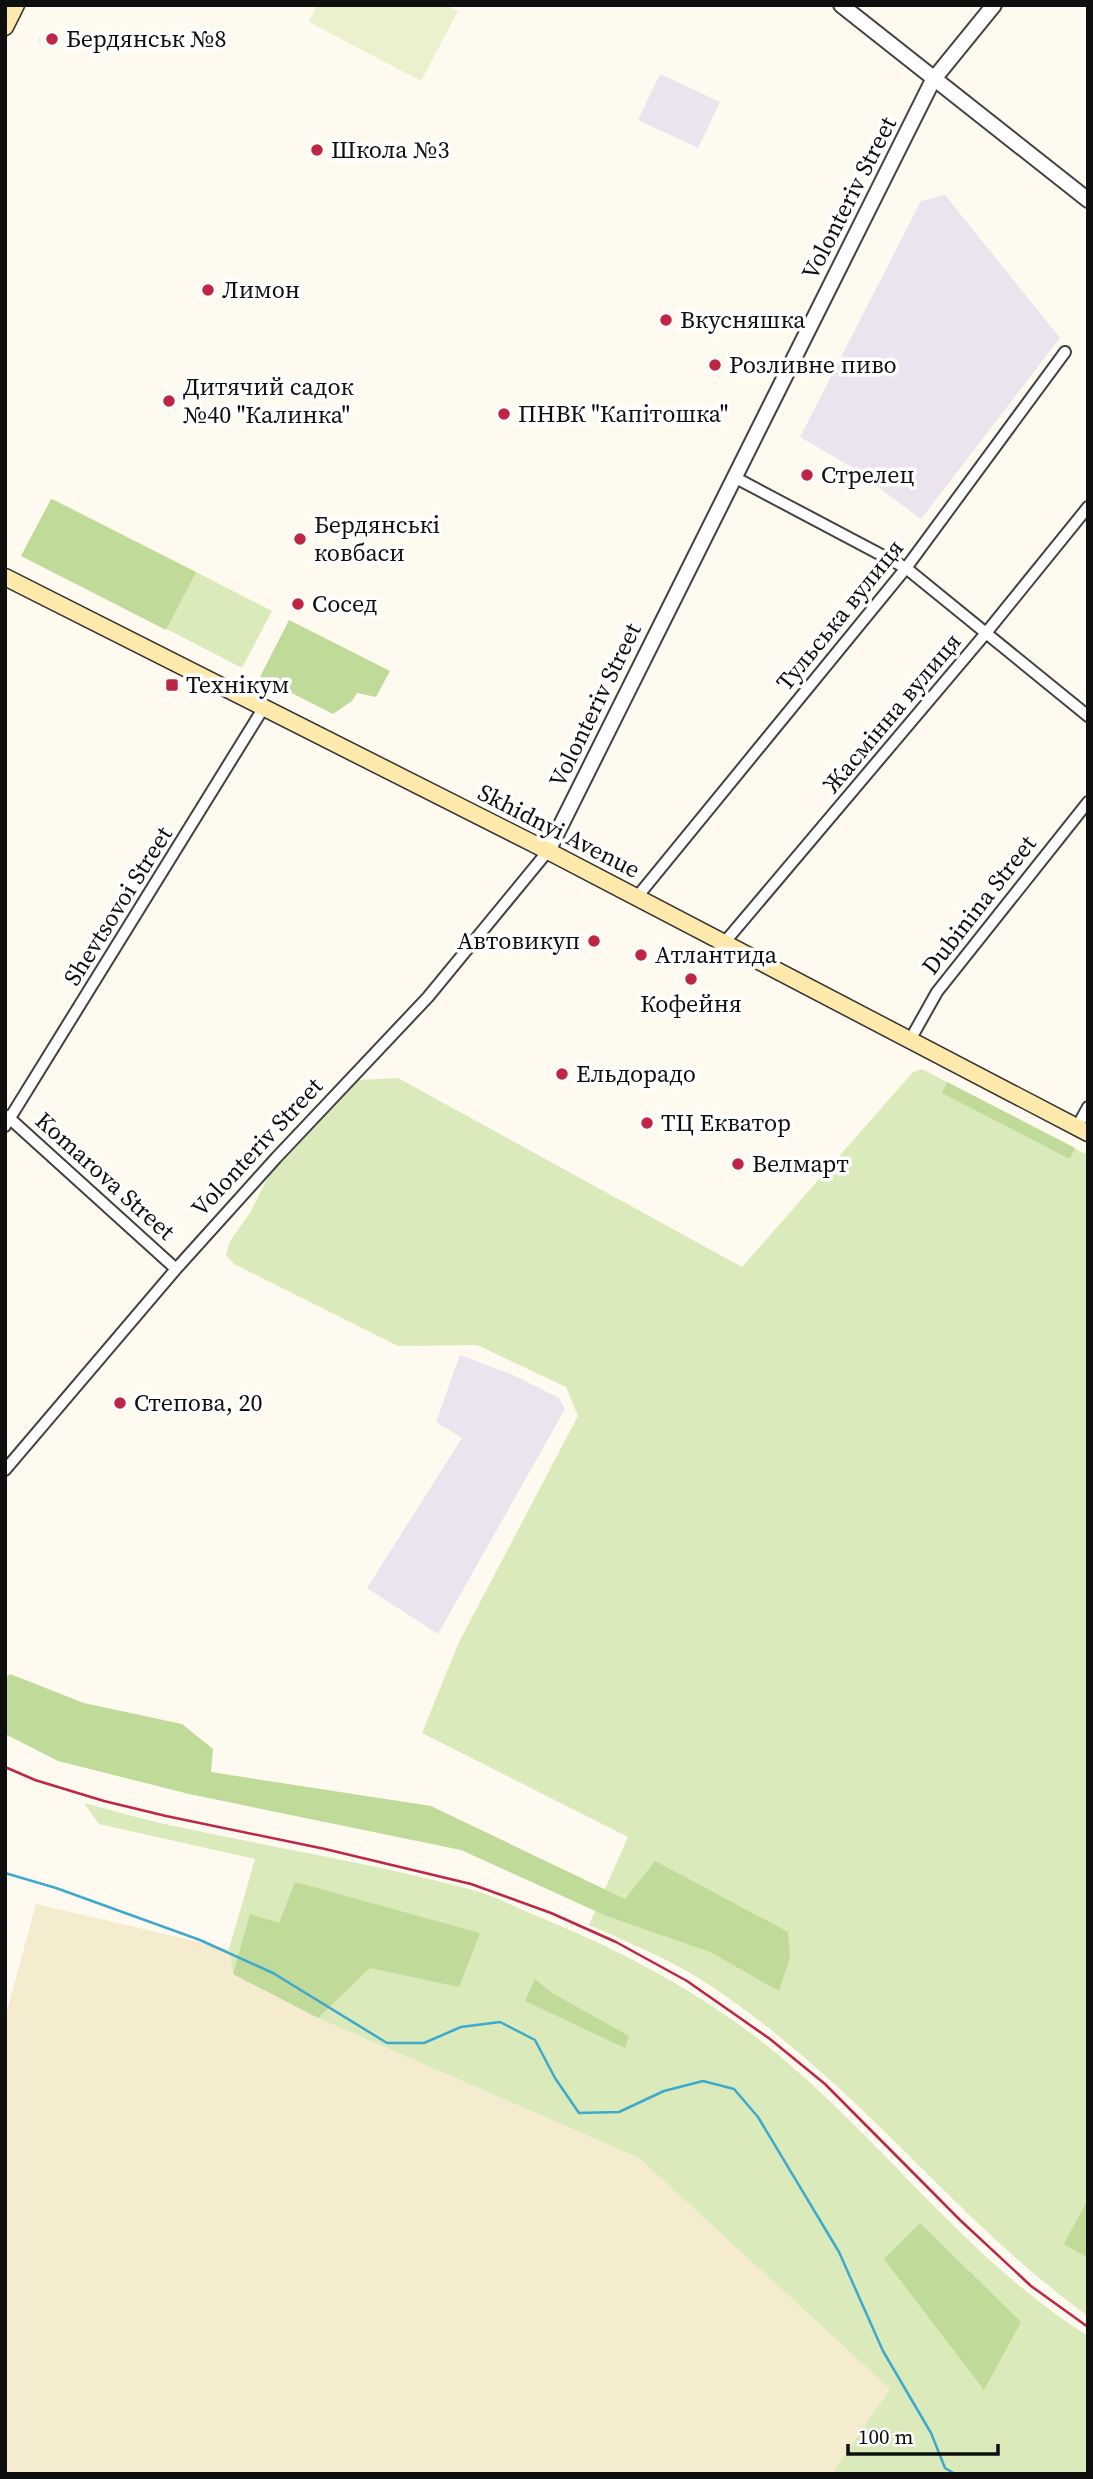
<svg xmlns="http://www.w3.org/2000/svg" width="1093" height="2479" viewBox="0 0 1093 2479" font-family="'Source Serif 4',serif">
	<rect width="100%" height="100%" fill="#fffaf0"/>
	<path fill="#ebe3ed" d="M660,74L720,102L698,148L638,120Z
		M945,195L1060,338L921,519L850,466L800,437L921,201Z
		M460,1355L511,1374L559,1398L565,1409L438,1634L367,1588L462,1438L436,1422Z"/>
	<path fill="#f5ecd0" d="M36,1904L229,1949L233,1974L318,2018L639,2158L891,2390L832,2474H5V2018Z"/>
	<path fill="#daeaba" d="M53,499L272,611L242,668L24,555Z
		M922,1069L1088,1155V2316C996,2250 923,2166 841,2090C794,2047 741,2003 685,1970C654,1953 621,1939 589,1925L628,1837L422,1733L458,1644L578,1416L566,1387L477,1345L398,1346L234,1264L226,1255L230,1241L250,1213L268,1177L359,1080L398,1078L742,1267L913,1072Z
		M84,1803C112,1810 141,1819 169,1825C270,1847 373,1863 473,1890C491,1895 510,1904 527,1912C600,1941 670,1976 734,2021C864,2112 953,2251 1088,2336V2474H832L890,2389L639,2158L318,2018L233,1974L229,1949L255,1859L99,1824Z"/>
	<path fill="#c0da99" d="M51,499L196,572L166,630L21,556Z
		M289,620L390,671L376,697L357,693L352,701L333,714L260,677Z
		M947,1082L1075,1148L1070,1159L942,1093Z
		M10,1674L84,1703L182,1724L213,1749L211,1772L431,1806L625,1899L655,1861L788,1932L790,1957L779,1991L710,1952L604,1915L461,1850L189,1794L58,1761L5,1734V1679Z
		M295,1882L480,1933L459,1987L370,1968L318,2018L233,1974L250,1914L279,1923Z
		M535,1979L552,1993L629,2036L625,2048L525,2001Z
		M1088,2199V2258L1064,2244Z
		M920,2223L1021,2322L984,2390L884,2259Z"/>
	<path fill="#eaf1cc" d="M317,5H446L458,11L421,81L309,22Z"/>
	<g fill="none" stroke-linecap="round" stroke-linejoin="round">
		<path stroke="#3ca9cd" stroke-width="2.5" d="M5,1873L56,1888L200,1940L273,1973L387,2043H424L461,2027L500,2022L535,2040L555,2078L579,2113L619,2112L664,2091L703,2081L734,2089L758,2117L839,2252L883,2351L931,2433L945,2468L955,2474"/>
		<defs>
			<path id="minor" d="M734,477L906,568L1088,716
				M637,897L906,568L1065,352
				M724,943L986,633L1088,507
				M910,1040L937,992L1088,802
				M7,1116L176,1269
				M5,1126L264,707
				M1077,1127L1088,1107
				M5,1470L176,1269L276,1158L428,997L548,851"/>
			<path id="tertiary" d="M841,5L1088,200
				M548,851L933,80L994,5"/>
			<path id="secondary" d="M5,27L16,5
				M5,577L548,851L1088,1133"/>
		</defs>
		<use href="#minor" stroke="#424242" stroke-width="14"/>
		<use href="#tertiary" stroke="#424242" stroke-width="18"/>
		<use href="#secondary" stroke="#313131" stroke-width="19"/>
		<use href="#minor" stroke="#fff" stroke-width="10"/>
		<use href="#tertiary" stroke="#fff" stroke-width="14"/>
		<use href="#secondary" stroke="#fee9ac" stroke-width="16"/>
		<path stroke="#bf2645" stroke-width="2.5" d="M5,1767L35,1780L104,1801L166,1816L325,1849L471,1884L551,1913L616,1942L687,1981L770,2039L825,2084L960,2220L1031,2286L1088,2327"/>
	</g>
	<g fill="#bf2645" stroke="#fff" stroke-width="2.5">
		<circle cx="52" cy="39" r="7"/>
		<circle cx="317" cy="150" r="7"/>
		<circle cx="208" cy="290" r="7"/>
		<circle cx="666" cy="320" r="7"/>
		<circle cx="715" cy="365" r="7"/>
		<circle cx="169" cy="401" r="7"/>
		<circle cx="504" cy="414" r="7"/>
		<circle cx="807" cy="475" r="7"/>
		<circle cx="300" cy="539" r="7"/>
		<circle cx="298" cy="604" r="7"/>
		<rect x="165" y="678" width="14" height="14" rx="3.5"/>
		<circle cx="594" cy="941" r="7"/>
		<circle cx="641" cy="955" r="7"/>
		<circle cx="691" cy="979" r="7"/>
		<circle cx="562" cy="1074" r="7"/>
		<circle cx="647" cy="1123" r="7"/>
		<circle cx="738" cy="1164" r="7"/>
		<circle cx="120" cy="1403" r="7"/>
	</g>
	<g text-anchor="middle" stroke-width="7" stroke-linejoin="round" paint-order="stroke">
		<g font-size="24" fill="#0f0f0f" stroke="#fff" text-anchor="start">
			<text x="66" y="47">Бердянськ №8</text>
			<text x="331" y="158">Школа №3</text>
			<text x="222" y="298">Лимон</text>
			<text x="680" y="328">Вкусняшка</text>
			<text x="729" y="373">Розливне пиво</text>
			<text x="183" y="395">Дитячий садок<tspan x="183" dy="28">№40 "Калинка"</tspan></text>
			<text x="518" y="422">ПНВК "Капітошка"</text>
			<text x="821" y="483">Стрелец</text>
			<text x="314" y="533">Бердянські<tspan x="314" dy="28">ковбаси</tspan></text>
			<text x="312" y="612">Сосед</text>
			<text x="186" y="693">Технікум</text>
			<text x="580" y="949" text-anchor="end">Автовикуп</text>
			<text x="655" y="963">Атлантида</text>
			<text x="691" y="1012" text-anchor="middle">Кофейня</text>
			<text x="576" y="1082">Ельдорадо</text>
			<text x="661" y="1131">ТЦ Екватор</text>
			<text x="752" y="1172">Велмарт</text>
			<text x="134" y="1411">Степова, 20</text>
		</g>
		<g font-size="24" fill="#0f0f0f" stroke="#fff">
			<text transform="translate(849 198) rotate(-63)" y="8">Volonteriv Street</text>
			<text transform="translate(840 615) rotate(-51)" y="8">Тульська вулиця</text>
			<text transform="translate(595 705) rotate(-64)" y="8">Volonteriv Street</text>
			<text transform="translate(892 713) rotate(-50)" y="8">Жасмінна вулиця</text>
			<text transform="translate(559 831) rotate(27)" y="8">Skhidnyi Avenue</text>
			<text transform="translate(979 905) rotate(-52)" y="8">Dubinina Street</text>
			<text transform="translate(118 906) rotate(-58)" y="8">Shevtsovoi Street</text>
			<text transform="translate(257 1147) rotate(-47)" y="8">Volonteriv Street</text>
			<text transform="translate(105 1176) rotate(42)" y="8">Komarova Street</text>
		</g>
	</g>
	<rect width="1093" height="2479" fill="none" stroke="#0f0f0f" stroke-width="14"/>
	<path d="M848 2444v10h150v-10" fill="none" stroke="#0f0f0f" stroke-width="3.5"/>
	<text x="858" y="2444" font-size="21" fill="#0f0f0f" stroke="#ffffff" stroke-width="5" paint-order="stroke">100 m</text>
</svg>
